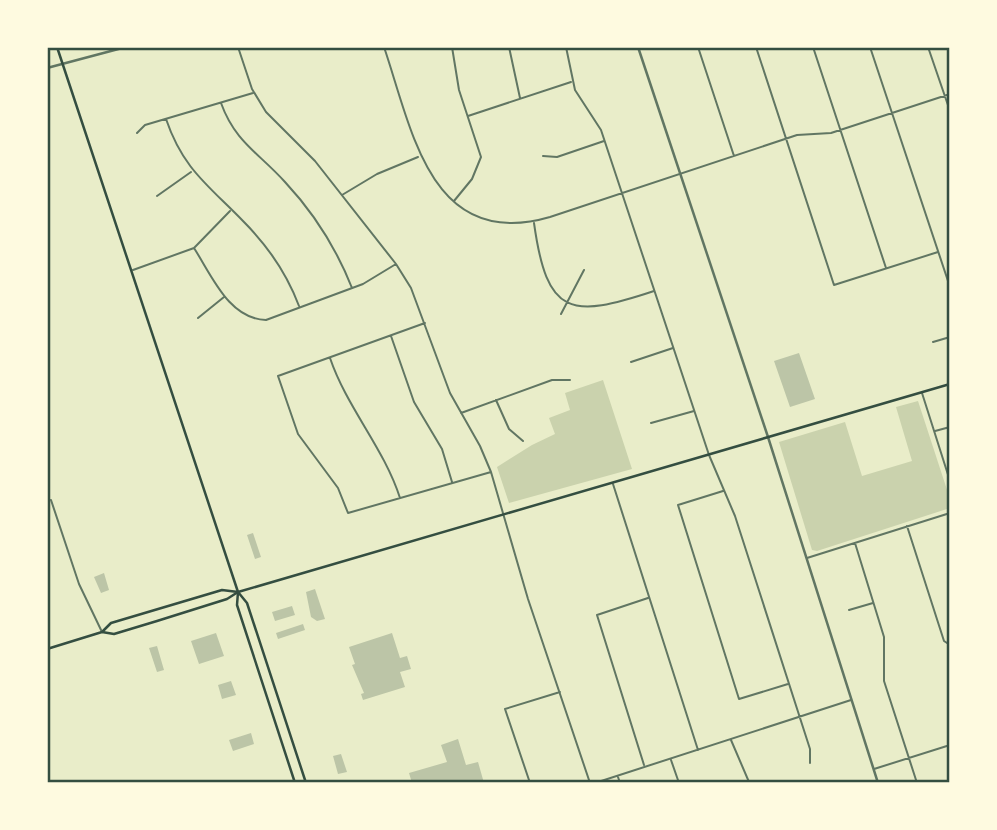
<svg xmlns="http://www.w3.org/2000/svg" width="997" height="830" viewBox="0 0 997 830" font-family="'Asap Condensed',sans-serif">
	<rect width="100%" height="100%" fill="#e9edc9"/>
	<path fill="#cad2ad" d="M603,380L632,469L509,503L497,467L532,445L555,434L549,418L570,410L565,393Z
		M918,401L950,499V508L817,551L812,550L779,442L845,422L862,476L912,461L896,407Z"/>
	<path fill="#bcc5a7" d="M799,353L815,399L790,407L774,361Z
		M253,533L261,557L255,559L247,535Z
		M104,573L109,590L101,593L94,577Z
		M315,589L325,619L317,621L311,617L306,592Z
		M292,606L295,615L275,621L272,612Z
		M303,624L305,630L278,639L276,633Z
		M216,633L224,656L199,664L191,641Z
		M392,633L400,658L407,656L411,669L400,672L405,687L363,700L361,694L364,693L352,665L355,664L349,647Z
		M157,646L164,670L157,672L149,648Z
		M231,681L236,695L222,699L218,685Z
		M251,733L254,744L233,751L229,740Z
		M458,739L466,765L478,762L484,783H412L409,773L447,762L441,745Z
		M341,754L347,772L338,774L333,756Z"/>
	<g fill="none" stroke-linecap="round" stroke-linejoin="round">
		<path stroke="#617663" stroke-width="2" d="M238,47L252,89L266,112L315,161L396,264L411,288L450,393L480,446L491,472L528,599L590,783
			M384,47C412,129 430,252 550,217L797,135L831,133L950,94
			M452,47L459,90L481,157L472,179L454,201
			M509,47L520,98
			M566,47L575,90L601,130L709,455L735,516L810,749V763
			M698,47L734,156
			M756,47L834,285L938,252
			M813,47L886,268
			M870,47L950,287
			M928,47L950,111
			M221,103C235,142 259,153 285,182C313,212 337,250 352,288
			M468,116L571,82
			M166,119C183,169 208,185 243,221C267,245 287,274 299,306
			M137,133L145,125L253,93
			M543,156L557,157L604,141
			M342,195L377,174L418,157
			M157,196L191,172
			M534,223C547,316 570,319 654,291
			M194,248C212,276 229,319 266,320L363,284L396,264
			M133,270L194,248L230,211
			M561,314L584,270
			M198,318L224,297
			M425,323L278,376L298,434L338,488L348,513L491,472
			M391,336L414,402L442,449L452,482
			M933,342L950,337
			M330,358C347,408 384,448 400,498
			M631,362L673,348
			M922,393L950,481
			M496,400L509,429L523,441
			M461,413L552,380H570
			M651,423L694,411
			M935,431L950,427
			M613,484L698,750
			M723,491L678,505L739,699L788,684
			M51,500L79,584L102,632
			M907,526L944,641L950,645
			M855,543L884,637V681L917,783
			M807,558L950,513
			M849,610L873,603
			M950,694V699
			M731,740L749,782
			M671,760L679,783
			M644,765L597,615L648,598
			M874,769L950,745
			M618,777L620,783
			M530,783L505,709L560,692
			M595,783L851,700"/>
		<path stroke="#617663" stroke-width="2.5" d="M638,47L768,437L878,783
			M47,68L126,47"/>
		<path stroke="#344e41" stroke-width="2.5" d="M57,47L238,592L247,603L306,783
			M238,592L237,605L295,783"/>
		<path stroke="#344e41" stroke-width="2.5" d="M103,631L111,623L222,590L238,592
			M47,649L102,632L114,634L157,621L227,599L238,592L950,384"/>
	</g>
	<rect width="997" height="830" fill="none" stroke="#fefae0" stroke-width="98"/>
	<rect x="49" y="49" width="899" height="732" fill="none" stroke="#344e41" stroke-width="2.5"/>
</svg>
